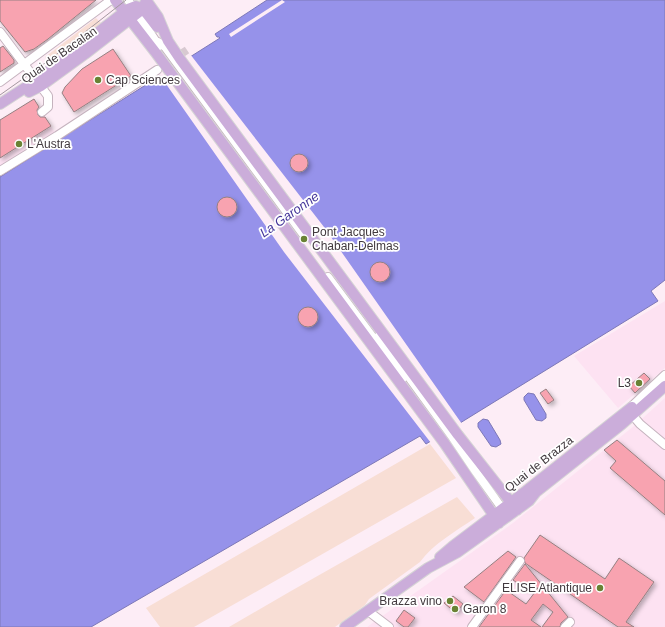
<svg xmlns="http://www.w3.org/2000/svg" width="665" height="627" viewBox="0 0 665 627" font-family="Arial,sans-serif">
	<defs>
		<filter id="shadow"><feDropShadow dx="2.5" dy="2.5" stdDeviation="2" flood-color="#0004"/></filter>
	</defs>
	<rect width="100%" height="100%" fill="#fdedf6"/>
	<path fill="#fde2f2" d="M34,99L57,136L0,171V120Z
		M665,301V368L618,408L574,356Z
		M665,398V627H367L513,523L634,426Z"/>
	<path fill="#f8ded5" d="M96,18L101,23L49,62L45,57Z
		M430,444L456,478L194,627H160L146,608Z
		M457,497L475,518C456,531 433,544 420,562L369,599L365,605L335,627H229L291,591Z"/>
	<path fill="#9692ea" stroke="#7d78b7" d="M267,0H665V280L651,291L658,301L426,444L420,436L91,627H0V177L220,38L219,37H217L215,34Z
		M528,393L534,394L546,414V418L542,421L536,420L524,400V397Z
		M483,419L488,420L500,440L501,444L496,447L491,446L478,427V423Z"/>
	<path fill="#fdedf6" d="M282,0L285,2L231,37L229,34Z
		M190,54L324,227L462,424L431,443L284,252L159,74Z"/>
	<path fill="#f8a3b0" stroke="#958082" filter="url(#shadow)" d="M0,0H96L48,39L34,49L25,52L0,21Z
		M3,46L14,60V63L0,72V48Z
		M113,49L131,76L74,112L62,93L65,87L82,69Z
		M34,99L39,107L37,110L38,115L40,117H45L51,126L0,158V120Z
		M290 163a9 9 0 1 1 18 0a9 9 0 1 1-18 0Z
		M217 207a10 10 0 1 1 20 0a10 10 0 1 1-20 0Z
		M370 272a10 10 0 1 1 20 0a10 10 0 1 1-20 0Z
		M298 317a10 10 0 1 1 20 0a10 10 0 1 1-20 0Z
		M644,373L650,379L635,393L629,386Z
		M546,389L554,400L548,404L540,393Z
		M617,440L665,481V515L610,468L616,461L604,450Z
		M540,535L605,579L619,558L654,582L626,622L634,627H618L525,563L524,558Z
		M508,551L516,557L484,602L464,587Z
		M525,564L568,617L561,623L560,627H542L553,612L543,604L531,620L541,627H479L506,590L526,604L538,588L526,589L513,580Z
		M453,596L463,604L456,613L444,603Z
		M404,610L415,618L408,627H404L396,621Z"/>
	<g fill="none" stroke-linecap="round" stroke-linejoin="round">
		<path stroke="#d8c9d1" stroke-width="8" stroke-dasharray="8 4" stroke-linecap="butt" d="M161,67L187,50"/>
		<defs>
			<path id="minor" d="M128,0L159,46
				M0,32L48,96V107L42,112
				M158,42L165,47L305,237
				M0,82L111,0
				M0,171L57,136L157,70
				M328,277L403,378
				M379,336L453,438L476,472L506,514
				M665,375L628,410L640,424L665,445
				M368,611L389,627
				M472,627L520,561
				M565,627L570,622"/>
			<path id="major" d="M115,0L156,53L445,444L499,523
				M146,0L158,17L168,41L180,59L458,435L517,510
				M29,92L41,86L85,54L143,9L145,3
				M0,104L37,80L128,9L136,6L143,9L157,27
				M440,557L453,546L526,491L632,407
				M345,627L428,568L458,552L529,501L536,492L622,424L665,386"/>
		</defs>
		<use href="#minor" stroke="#c5b3be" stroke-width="10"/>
		<use href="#major" stroke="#d5d4d5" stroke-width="12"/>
		<use href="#minor" stroke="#fff" stroke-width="8"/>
		<use href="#major" stroke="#cbadda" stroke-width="10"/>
		<path stroke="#a4989f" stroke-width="1" d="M0,95L48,61L126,0"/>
	</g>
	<g fill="#698234" stroke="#fff" stroke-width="1.5">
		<circle cx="98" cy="80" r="4"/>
		<circle cx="19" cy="144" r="4"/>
		<circle cx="304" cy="239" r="4"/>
		<circle cx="639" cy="383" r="4"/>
		<circle cx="600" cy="588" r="4"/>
		<circle cx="450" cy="601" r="4"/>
		<circle cx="455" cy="609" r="4"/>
	</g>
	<g text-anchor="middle" stroke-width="3.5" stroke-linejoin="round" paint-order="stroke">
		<g font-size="12" fill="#423a3f" stroke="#fff">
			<text transform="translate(59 55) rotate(-35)" y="4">Quai de Bacalan</text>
			<text transform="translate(539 464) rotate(-38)" y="4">Quai de Brazza</text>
		</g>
		<g font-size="12" fill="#423a3f" stroke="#fff" text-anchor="start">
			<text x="106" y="84">Cap Sciences</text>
			<text x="27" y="148">L'Austra</text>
			<text x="312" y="236">Pont Jacques<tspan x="312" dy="14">Chaban-Delmas</tspan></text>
			<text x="631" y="387" text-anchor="end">L3</text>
			<text x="592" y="592" text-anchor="end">ELISE Atlantique</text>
			<text x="442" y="605" text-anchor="end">Brazza vino</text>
			<text x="463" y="613">Garon 8</text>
		</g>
		<g font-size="13" font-style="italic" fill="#443499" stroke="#fff">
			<text transform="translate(289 214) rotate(-35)" y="5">La Garonne</text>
		</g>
	</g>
</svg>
